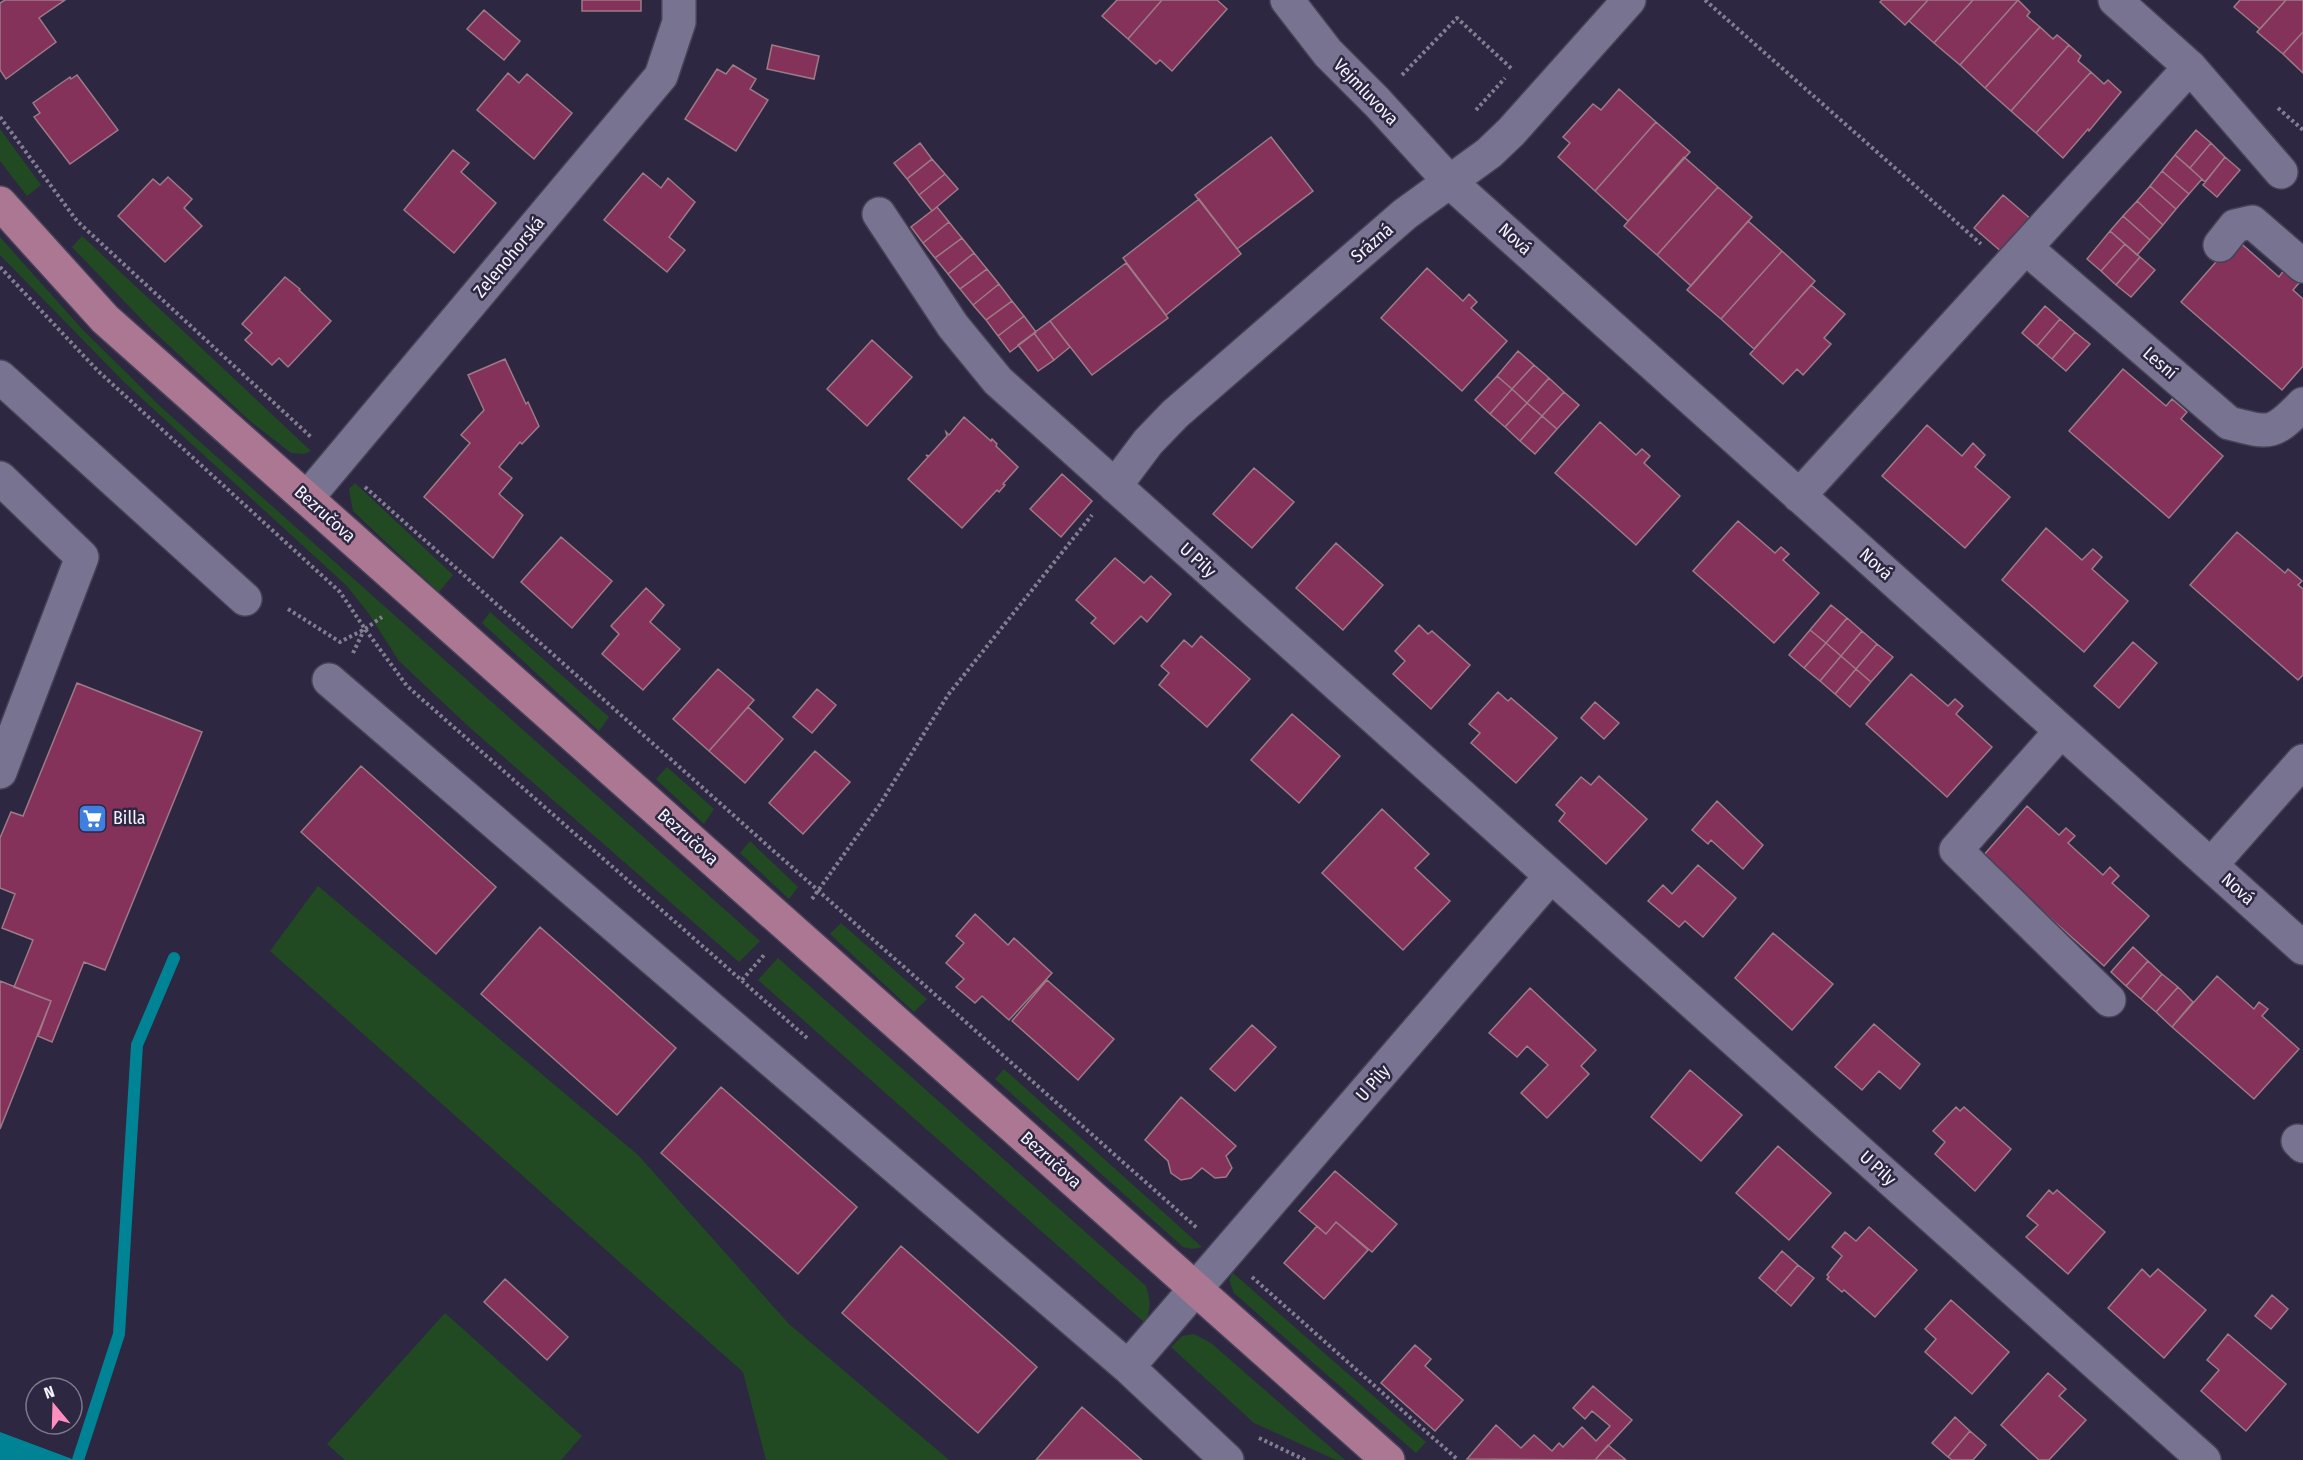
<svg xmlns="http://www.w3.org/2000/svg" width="2303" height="1460" viewBox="0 0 2303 1460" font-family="'Fira Sans Condensed',sans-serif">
	<rect width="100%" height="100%" fill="#2d2741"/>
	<path fill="#214a22" d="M0,129L41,185L27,196L0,161Z
		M82,236L311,451L304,454L291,453L250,421L148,326L72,247Z
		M0,237L82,329L162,408L760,941L739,962L468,726L399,661L369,614L347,586L125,383L0,255Z
		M355,483L453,575L439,592L353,511L349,489Z
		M490,612L609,717L599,731L482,623Z
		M667,767L714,809L704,824L656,779Z
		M750,841L798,887L789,899L740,853Z
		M318,886L638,1155L789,1324L949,1460H766L743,1372L270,951Z
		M841,923L927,999L914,1012L830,934Z
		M778,958L1146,1286C1151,1301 1151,1309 1145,1323L758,980Z
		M1004,1069L1202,1247L1193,1249L1183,1247L995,1079Z
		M1233,1273L1426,1442L1416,1453L1234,1293L1229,1280Z
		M445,1313L582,1436L561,1460H345L327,1444Z
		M1194,1334L1211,1343L1345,1460H1336L1254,1423L1171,1347L1182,1336Z"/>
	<path fill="#008394" d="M0,1432L75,1460H0Z"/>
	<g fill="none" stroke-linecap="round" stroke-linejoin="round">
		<path stroke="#008394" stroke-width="12" d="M78,1460L119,1334L137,1045L174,958"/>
	</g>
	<path fill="#843259" stroke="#9d7a87" stroke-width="1.5" d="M5,0H65L39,18L56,42L6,79L0,70V3Z
		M582,0H641V11H582Z
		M1117,0H1162L1128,39L1102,16Z
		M1162,0H1217L1227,9L1172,71L1160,60L1156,64L1128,39Z
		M1882,0H1928L1905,25L1880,2Z
		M1928,0H1973L1934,43L1909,21Z
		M1973,0H2018L1960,65L1934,43Z
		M2018,0L2030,12L2027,16L2040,27L1985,88L1960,65Z
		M2240,0H2286L2260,29L2234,7Z
		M2286,0H2303V32L2283,54L2257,32Z
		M484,10L520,41L504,60L467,29Z
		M2040,27L2053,39L2057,35L2069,45L2011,111L1985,88Z
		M2303,32V73L2283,54Z
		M772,45L819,56L814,79L767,69Z
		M2069,45L2081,56L2078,61L2091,72L2036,133L2011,111Z
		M733,65L756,79L750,89L768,100L736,151L685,119L717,69L726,74Z
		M2091,72L2104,84L2108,80L2121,92L2089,131L2088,129L2063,158L2036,133Z
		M508,73L519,83L527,74L572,113L534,159L477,110Z
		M77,75L118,130L70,164L34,117L40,113L33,103L70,77L71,79Z
		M1619,89L1656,122L1595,191L1558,157L1570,143L1563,137L1593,104L1601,110Z
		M1656,122L1690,152L1628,221L1595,191Z
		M2196,130L2211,143L2190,168L2175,155Z
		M1271,137L1313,191L1237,249L1195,195Z
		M920,143L932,159L907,179L894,163Z
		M2211,143L2225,157L2205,182L2190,168Z
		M453,150L469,163L461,172L496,203L454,253L404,210Z
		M2175,155L2202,179L2189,194L2162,171Z
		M1684,157L1718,187L1657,255L1624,226Z
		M2225,157L2240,170L2217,197L2203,185Z
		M932,159L945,174L919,195L907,179Z
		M2162,171L2189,194L2176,209L2150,186Z
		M643,173L661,188L668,178L695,202L669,237L685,250L667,272L604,220Z
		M945,174L958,189L932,211L919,195Z
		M168,177L192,199L184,208L202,226L165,262L118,216L153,179L160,185Z
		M2150,186L2176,209L2163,225L2137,201Z
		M1718,187L1752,217L1691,286L1657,255Z
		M2003,195L2032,220L2003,253L1974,228Z
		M1199,199L1241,254L1166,315L1123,258Z
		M2137,201L2163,225L2150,240L2123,216Z
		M937,207L949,222L923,243L911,227Z
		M2123,216L2150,240L2137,255L2110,231Z
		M1748,221L1782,251L1721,319L1687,290Z
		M949,222L962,238L935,258L923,243Z
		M2110,231L2125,244L2101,271L2087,259Z
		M962,238L974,253L948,274L935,258Z
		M2236,239L2279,277L2284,270L2299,283L2293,290L2303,299V366L2282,390L2181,302Z
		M2125,244L2140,257L2116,285L2101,271Z
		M1782,251L1815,281L1754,349L1721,319Z
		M974,253L987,269L960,289L948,274Z
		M2140,257L2155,270L2131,297L2116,285Z
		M1126,263L1168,318L1092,375L1050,321Z
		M1427,268L1463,301L1469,294L1477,302L1471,308L1507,341L1462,391L1381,318Z
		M987,269L999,284L973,305L960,289Z
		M285,277L300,289L299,290L331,321L288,367L279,358L272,365L245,340L252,333L242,324Z
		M999,284L1012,301L986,320L973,305Z
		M1811,285L1845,314L1824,338L1831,344L1803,375L1797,369L1783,384L1750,354Z
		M1012,301L1024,316L998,336L986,320Z
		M2045,306L2060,319L2037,346L2022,333Z
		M1024,316L1036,332L1010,352L998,336Z
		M2060,319L2075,332L2052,359L2037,346Z
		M1050,321L1070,347L1054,360L1034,333Z
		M2075,332L2090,344L2066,371L2052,359Z
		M1034,333L1054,360L1038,371L1018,345Z
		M872,340L912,377L867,426L827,389Z
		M1518,351L1534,365L1512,389L1497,376Z
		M505,359L526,404L528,402L539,426L522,444L520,442L499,467L512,478L499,494L523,515L493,558L424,497L470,443L461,435L484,410L468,375Z
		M1534,365L1549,378L1527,403L1512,389Z
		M2123,369L2166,406L2172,399L2187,412L2181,419L2223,456L2169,518L2069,431Z
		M1497,376L1512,389L1490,414L1475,400Z
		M1549,378L1564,392L1542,416L1527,403Z
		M1512,389L1527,403L1505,427L1490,414Z
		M1564,392L1579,405L1557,429L1542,416Z
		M1527,403L1542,416L1520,441L1505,427Z
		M1542,416L1557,429L1535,454L1520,441Z
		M964,417L991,441L992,439L997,444L996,446L1018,467L1003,484L1005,485L999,492L997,490L962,528L908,479L928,457L926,455L929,456L947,436L946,432L949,435Z
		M1600,422L1636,455L1642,449L1650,456L1644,463L1680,496L1636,545L1555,473Z
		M1927,425L1962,456L1973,443L1985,455L1975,467L2010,497L1965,548L1882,476Z
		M1254,468L1294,502L1252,548L1213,514Z
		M1062,474L1092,501L1061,537L1030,509Z
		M1738,521L1775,553L1781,547L1789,554L1783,560L1819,593L1774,643L1693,571Z
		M2046,528L2082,560L2093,549L2102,557L2092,569L2128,601L2084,652L2002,580Z
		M2237,532L2285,573L2288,569L2302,581L2298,585L2303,589V675L2298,680L2190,585Z
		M561,537L612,581L572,628L521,582Z
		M1336,543L1383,585L1343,630L1296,588Z
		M1115,558L1144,583L1151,576L1171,594L1147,622L1141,616L1114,644L1091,623L1096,618L1076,600Z
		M646,588L664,605L650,622L680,649L643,690L602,654L619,634L611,626Z
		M1831,605L1847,618L1826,643L1810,630Z
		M1847,618L1862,631L1841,656L1826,643Z
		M1419,625L1428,634L1432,631L1470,665L1431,709L1393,674L1405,661L1395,651Z
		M1810,630L1826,643L1804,668L1789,655Z
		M1862,631L1877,644L1856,669L1841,656Z
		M1201,636L1250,679L1207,727L1159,685L1169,673L1161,666L1184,640L1192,647Z
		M2133,642L2157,663L2119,708L2094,686Z
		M1826,643L1841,656L1820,681L1804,668Z
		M1877,644L1893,657L1871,682L1856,669Z
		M1841,656L1856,669L1835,694L1820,681Z
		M718,669L754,700L709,751L673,719Z
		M1856,669L1871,682L1850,707L1835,694Z
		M1911,674L1948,706L1955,699L1963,706L1956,714L1992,747L1947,797L1866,724Z
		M77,683L202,732L105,970L84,962L52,1042L38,1036L51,1001L14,987L33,940L2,928L15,894L0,888V838L11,812L23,816Z
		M817,689L836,705L812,733L793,717Z
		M1498,692L1508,701L1511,698L1557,738L1516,783L1471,743L1480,733L1469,724Z
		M1595,702L1619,723L1604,739L1581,718Z
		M748,707L783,739L745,783L709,751Z
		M1292,714L1340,756L1299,803L1251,760Z
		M815,751L850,782L803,834L769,803Z
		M361,766L496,887L436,954L301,832Z
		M1599,776L1647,819L1606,864L1559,821L1565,813L1556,805L1581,777L1591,785Z
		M1717,801L1763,845L1743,869L1711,840L1708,844L1692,830Z
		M2027,806L2059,835L2066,828L2075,836L2068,843L2103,875L2110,867L2119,876L2112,883L2149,916L2104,966L1982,857Z
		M1382,809L1429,854L1415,868L1450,901L1403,950L1322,873Z
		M1698,865L1736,898L1703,937L1685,921L1679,927L1648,901L1663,885L1672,894Z
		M975,914L1008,945L1014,938L1052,973L1009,1020L982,996L975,1003L956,987L964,979L946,963L964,943L956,936Z
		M540,927L676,1048L617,1115L481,994Z
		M1773,933L1833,984L1792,1030L1735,978Z
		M2133,947L2148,961L2126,986L2111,972Z
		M2148,961L2162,974L2141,999L2126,986Z
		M2162,974L2178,987L2156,1012L2141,999Z
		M2217,976L2254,1009L2259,1002L2268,1009L2262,1016L2299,1049L2254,1099L2172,1027Z
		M1047,980L1114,1039L1078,1080L1012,1021Z
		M0,981L51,1001L0,1129Z
		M2178,987L2193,1002L2172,1027L2156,1012Z
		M1530,988L1596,1050L1581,1066L1589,1074L1547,1118L1521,1093L1548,1065L1527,1046L1517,1057L1489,1033Z
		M1874,1024L1920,1064L1900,1089L1879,1071L1862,1090L1835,1067Z
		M1252,1025L1276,1047L1235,1091L1210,1069Z
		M1690,1070L1742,1115L1701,1161L1651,1117Z
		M721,1087L857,1207L798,1274L661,1153Z
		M1181,1097L1236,1146L1226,1156L1232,1168L1226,1177L1215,1178L1202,1168L1191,1178L1181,1180L1171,1173L1168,1161L1145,1140Z
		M1956,1107L1960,1111L1964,1107L2011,1149L1975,1191L1935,1154L1945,1142L1933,1131Z
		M1778,1146L1831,1193L1789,1240L1736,1193Z
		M1335,1171L1397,1224L1372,1252L1336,1222L1326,1234L1299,1211Z
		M2049,1190L2053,1194L2057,1190L2105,1232L2068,1274L2026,1237L2038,1225L2027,1216Z
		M1336,1222L1368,1250L1324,1299L1284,1263L1317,1226L1326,1234Z
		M1869,1227L1917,1270L1875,1317L1844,1290L1842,1292L1827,1279L1829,1277L1827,1275L1842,1256L1832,1247L1845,1232L1856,1241Z
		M901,1246L1037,1367L978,1433L842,1313Z
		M1782,1251L1798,1265L1775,1292L1759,1278Z
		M1798,1265L1814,1278L1791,1306L1775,1292Z
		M2142,1269L2150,1277L2158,1269L2206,1310L2164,1358L2108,1308Z
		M505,1279L568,1337L547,1360L484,1302Z
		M2272,1295L2288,1309L2271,1329L2255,1316Z
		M1951,1300L2009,1352L1972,1394L1925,1352L1936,1339L1925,1329Z
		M2228,1334L2286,1384L2246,1431L2201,1391L2219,1370L2207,1360Z
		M1415,1345L1431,1359L1425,1366L1463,1400L1435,1431L1381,1383Z
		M2048,1373L2066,1389L2059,1396L2086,1420L2049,1460H2039L2001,1425Z
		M1593,1386L1632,1420L1595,1460L1467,1459L1496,1425L1521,1448L1534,1435L1552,1451L1559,1443L1563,1447L1582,1427L1596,1441L1610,1426L1592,1411L1585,1419L1573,1408Z
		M1082,1407L1142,1460H1036Z
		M1955,1417L1970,1431L1948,1457L1932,1443Z
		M1970,1431L1986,1445L1973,1460H1952L1948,1457Z
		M1608,1445L1626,1460H1595Z"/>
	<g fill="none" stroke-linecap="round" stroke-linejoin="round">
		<defs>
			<path id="minor" d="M1287,0L1328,53L1377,102L1449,181L2303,948
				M2115,0L2190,67L2281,172
				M879,214L953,326L998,381L2204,1460
				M2220,245L2235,226L2252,222L2303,266
				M2026,248L2229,423C2271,434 2273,435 2303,404
				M0,377L245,599
				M0,478L82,557L0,772
				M1115,486L1148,442L1175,414L1405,214L1489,153L1511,132L1629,0
				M1799,496L2190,67
				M307,498L661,76L679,22V0
				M329,680L1128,1367L1227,1460
				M2061,731L1956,850L2109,1000
				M2211,865L2303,761
				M2298,1141L2303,1146
				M1128,1367L1551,876"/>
			<path id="major" d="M0,203L105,319L1388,1460"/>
		</defs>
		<use href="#minor" stroke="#464156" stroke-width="36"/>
		<use href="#major" stroke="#464156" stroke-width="36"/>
		<path stroke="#827e92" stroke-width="4" stroke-dasharray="3 3" stroke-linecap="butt" d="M1705,0L1981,244
			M1402,75L1457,18L1513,70
			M2278,108L2303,130
			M1476,110L1505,78
			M0,117L77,221L311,437
			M0,267L98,371L340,592L365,629L407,686L807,1038
			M365,487L1197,1228
			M288,609L340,642L365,629L382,617
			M353,653L364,630
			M812,899L880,804L948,695L1092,515
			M742,980L764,955
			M1252,1277L1458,1460
			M1259,1438L1305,1460"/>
		<use href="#minor" stroke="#787391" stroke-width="33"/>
		<use href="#major" stroke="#ac7793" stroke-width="33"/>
	</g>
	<defs>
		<symbol id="supermarket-square" viewBox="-11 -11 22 22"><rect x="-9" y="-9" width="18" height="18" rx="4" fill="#3f7fe0" stroke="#2d2741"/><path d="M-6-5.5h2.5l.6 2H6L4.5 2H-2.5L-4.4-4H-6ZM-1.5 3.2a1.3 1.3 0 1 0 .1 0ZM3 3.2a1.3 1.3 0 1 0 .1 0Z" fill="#fff"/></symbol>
	</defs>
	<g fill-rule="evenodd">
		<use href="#supermarket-square" x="76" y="802" width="33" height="33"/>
	</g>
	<g text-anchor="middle" stroke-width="5" stroke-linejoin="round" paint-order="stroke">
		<g font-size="18" fill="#f5f3fe" stroke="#2d2741">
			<text transform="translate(1366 92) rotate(46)" y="6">Vejmluvova</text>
			<text transform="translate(1515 239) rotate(42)" y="6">Nová</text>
			<text transform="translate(1372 243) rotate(-41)" y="6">Srázná</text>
			<text transform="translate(509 257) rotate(-50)" y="6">Zelenohorská</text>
			<text transform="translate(2160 363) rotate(41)" y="6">Lesní</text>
			<text transform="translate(325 514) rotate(42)" y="6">Bezručova</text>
			<text transform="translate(1198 560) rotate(42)" y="6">U Pily</text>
			<text transform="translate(1876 564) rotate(42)" y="6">Nová</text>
			<text transform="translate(688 837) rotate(42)" y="6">Bezručova</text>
			<text transform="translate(2238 889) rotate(42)" y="6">Nová</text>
			<text transform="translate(1373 1083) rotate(-49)" y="6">U Pily</text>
			<text transform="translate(1051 1160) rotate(42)" y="6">Bezručova</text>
			<text transform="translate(1878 1168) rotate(42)" y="6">U Pily</text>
		</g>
		<g font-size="18" fill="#f5f3fe" stroke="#2d2741" text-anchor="start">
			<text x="113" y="824">Billa</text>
		</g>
	</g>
	<g transform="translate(54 1406) rotate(341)"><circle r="28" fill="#2d2741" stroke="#7d798d" stroke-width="1.5"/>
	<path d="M0-4.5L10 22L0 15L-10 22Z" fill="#fd8ebe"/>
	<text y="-9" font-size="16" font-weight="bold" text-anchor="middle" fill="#f5f3fe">N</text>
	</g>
</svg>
